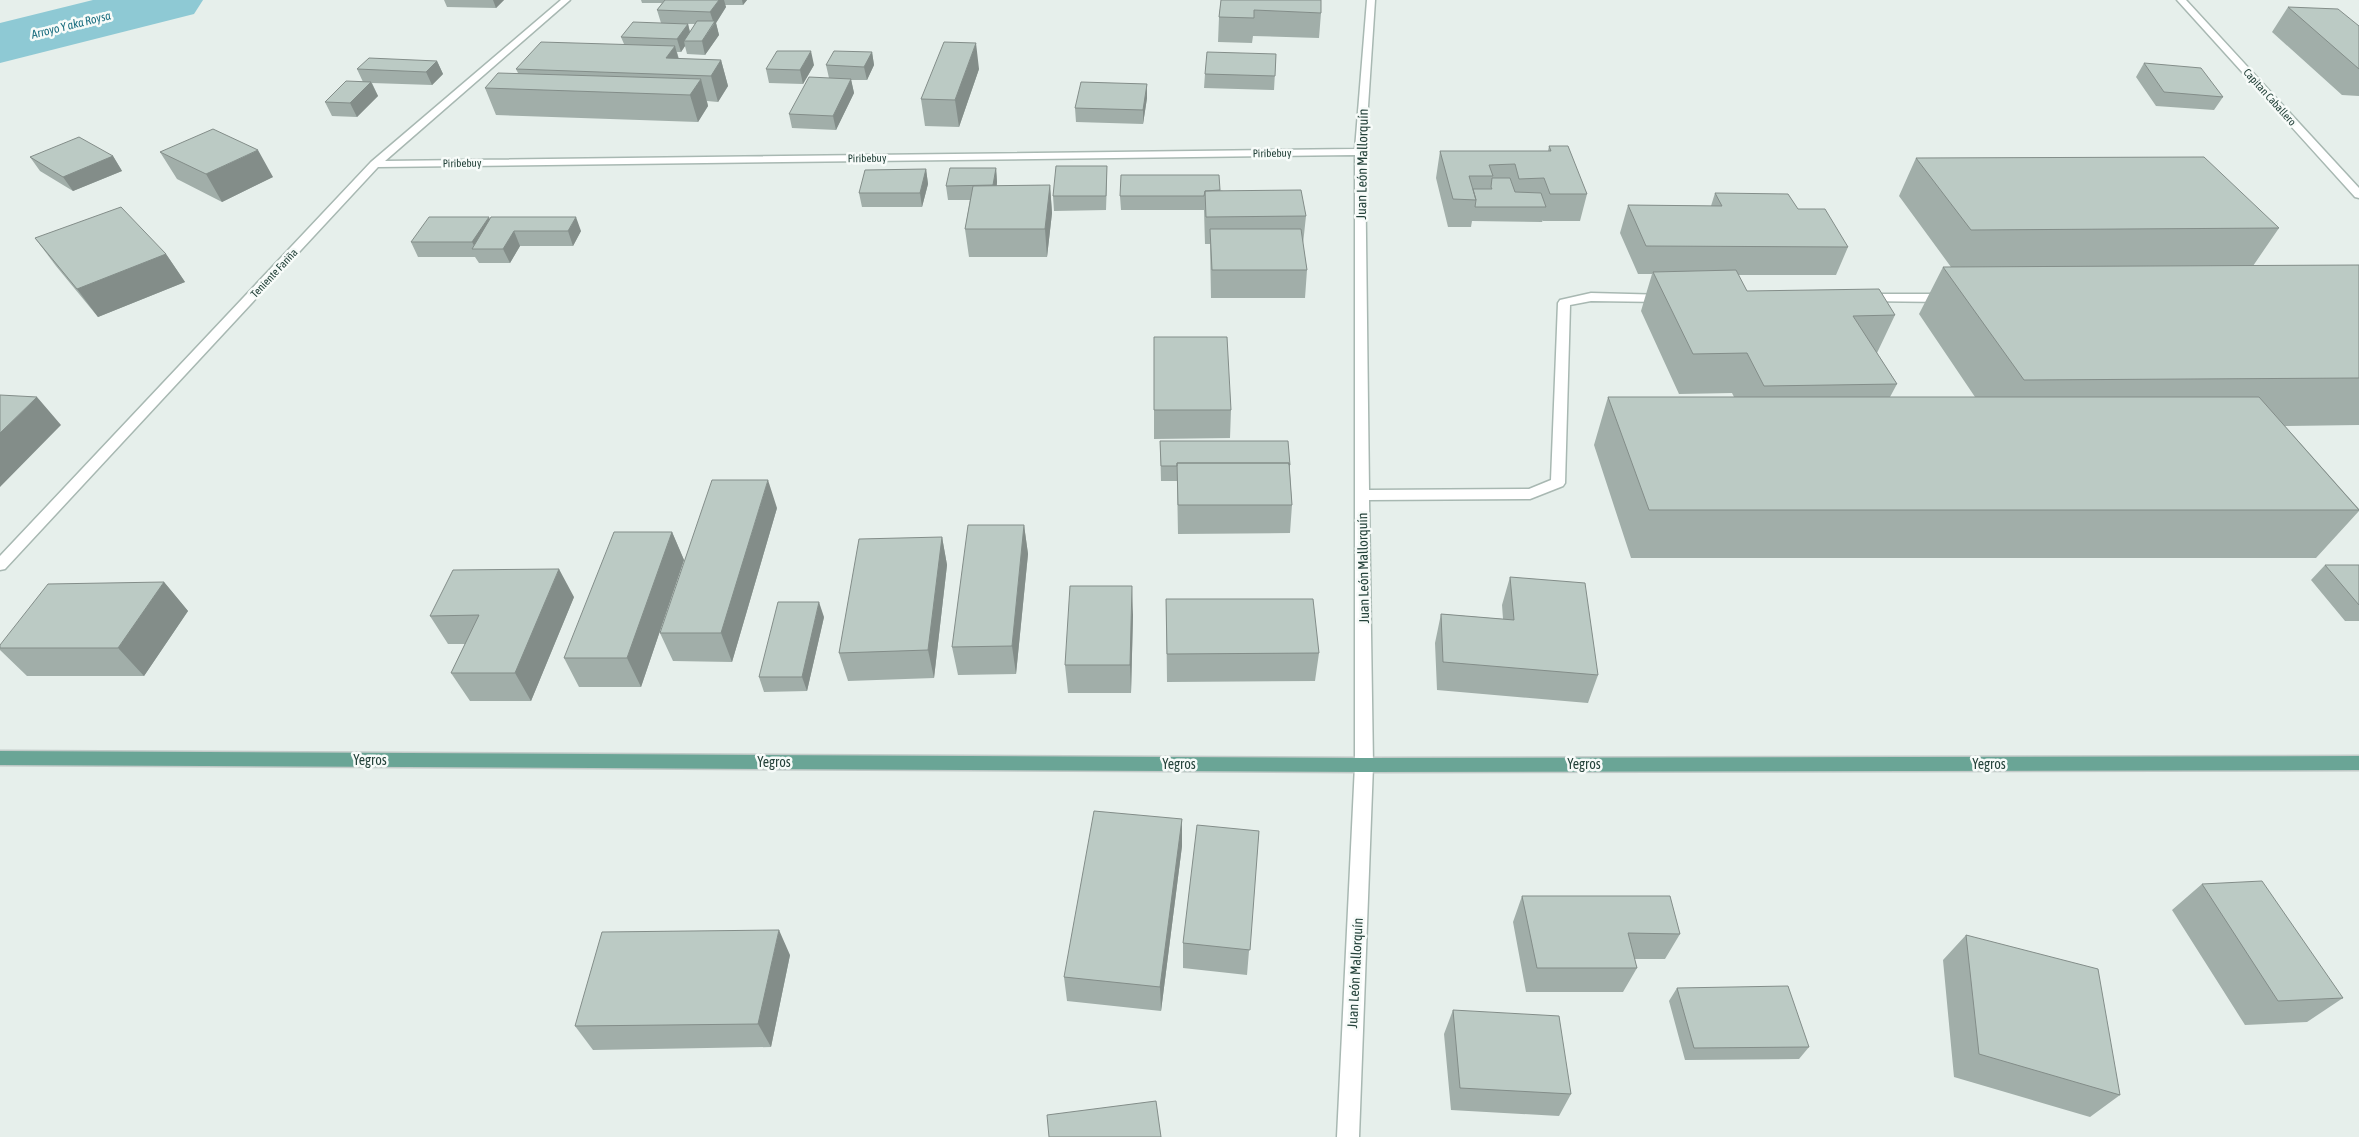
<svg xmlns="http://www.w3.org/2000/svg" width="2359" height="1137" viewBox="0 0 2359 1137" font-family="'Asap Condensed',sans-serif">
	<rect width="100%" height="100%" fill="#e6efeb"/>
	<g fill="none" stroke-linecap="round" stroke-linejoin="round">
		<path fill="#8ec9d4" fill-rule="evenodd" d="M93,0H203L194,14L0,63V23Z"/>
		<defs>
			<path id="minor" d="M561,0H570L385,161L1355,149L1367,0H1375L1365,152L1369,490L1529,489L1551,480L1558,303L1560,300L1591,293L1668,295L1670,298L1668,301L1664,302L1591,301L1570,305L1565,483L1563,486L1530,499L1369,500L1373,765L1359,1137H1337L1355,765V155L378,167L5,569L0,570V556L371,162Z
				M2177,0H2186L2359,188V198L2355,197Z
				M1865,294H1947L1953,298L1947,302L1861,301L1859,298L1861,295Z"/>
			<path id="primary" d="M0,751L1364,758L2359,756V770L1364,772L0,765Z"/>
		</defs>
		<use href="#minor" stroke="#a8b8b2" stroke-width="3"/>
		<use href="#primary" stroke="#c2cac8" stroke-width="3"/>
		<use href="#minor" fill="#fff" fill-rule="evenodd"/>
		<use href="#primary" fill="#6aa596" fill-rule="evenodd"/>
	</g>
	<path fill="#a1aea9" fill-rule="evenodd" d="M444,0H504L496,8L447,7Z
		M641,0H747L743,5H725L726,7L716,23L719,35L705,55L687,54L685,46L681,52H677L679,59L721,60L728,86L718,102L707,101L708,106L698,122L496,115L485,88L518,73L516,69L624,44L621,37L661,23L657,10L662,3H642ZM688,24H695L690,32Z
		M1221,0L1321,13L1319,38L1253,36L1252,43L1218,42L1219,17Z
		M2288,7L2359,26V96L2342,95L2272,32Z
		M872,52L874,65L867,80H851L854,93L836,130L792,128L789,114L829,78L826,65Z
		M1276,54L1274,90L1204,88L1205,74Z
		M437,61L443,74L432,85L372,83L378,96L357,117L332,116L325,102L363,82L357,69Z
		M2144,63L2223,97L2214,110L2156,106L2136,77Z
		M814,65L803,84L769,83L766,69Z
		M979,69L959,127L925,126L921,99Z
		M1147,84V98L1143,124L1076,122L1075,108Z
		M1549,146L1587,194L1580,221H1543V220L1542,222L1472,221L1471,227H1448L1436,178L1440,151H1548Z
		M160,152L273,177L222,202L177,179Z
		M113,156L122,171L73,191L40,171L30,157Z
		M1916,158L2279,228L2253,266L2359,265V425L2285,426L2359,509V511L2316,558H1631L1594,445L1608,397H1734L1732,393L1679,394L1641,311L1652,274H1638L1620,233L1628,205L1711,206L1715,193L1798,209L1848,247L1836,275H1738L1747,291L1895,315L1877,353L1897,384L1890,397H1975L1919,314L1943,267H1951L1899,196Z
		M1107,166V180L1106,210L1054,211L1053,196Z
		M996,168L997,182V186L1050,185L1052,213L1047,257H969L965,229L970,200H948L946,186Z
		M926,169L928,184L922,207H862L859,193Z
		M1220,190L1306,216L1303,244L1307,270L1305,298H1211L1210,244H1205L1204,210H1121L1120,196Z
		M490,220L581,231L573,246H520L510,263H479L475,257H418L411,242Z
		M35,238L166,254L185,282L98,317L56,266Z
		M1154,410H1231L1230,438L1154,439Z
		M1160,441L1290,465V473L1292,505L1290,533L1178,534L1177,481H1161Z
		M777,508L732,662L673,661L660,633Z
		M1024,525L1028,554L1016,674L958,675L952,647Z
		M672,532L684,560L641,687H579L564,658Z
		M942,537L947,565L934,678L848,681L839,653Z
		M2325,565H2359V621H2345L2311,580Z
		M1510,577L1598,675L1588,703L1437,690L1435,643L1441,614L1503,619L1502,605Z
		M164,582L188,611L144,676H27L0,650V645Z
		M574,597L531,701H470L451,673L465,644H448L430,616Z
		M1166,599L1319,653L1315,681L1167,682Z
		M1133,615L1131,693H1068L1065,665Z
		M824,617L807,691L764,692L759,677Z
		M1182,819V846L1161,1011L1067,1001L1064,977Z
		M1259,831L1247,975L1183,968V943Z
		M2202,884L2343,998L2307,1022L2245,1025L2172,910Z
		M1522,896L1680,934L1665,959H1634L1637,968L1623,992H1526L1513,922Z
		M1966,935L2120,1095L2090,1117L1954,1077L1943,960Z
		M790,955L771,1047L593,1050L575,1026Z
		M1677,988L1809,1047L1799,1059L1685,1060L1669,1001Z
		M1453,1010L1571,1094L1559,1116L1451,1110L1444,1034Z"/>
	<path fill="#838d89" d="M493,0H504L496,8Z
		M719,0H724L726,7L716,23L719,35L705,55L702,41L714,24L710,12Z
		M742,0H747L743,5Z
		M688,24L691,37L684,41L685,46L681,52L677,39Z
		M976,43L979,69L959,127L955,100Z
		M675,46L682,72L666,58Z
		M811,51L814,65L803,84L800,70Z
		M872,52L874,65L867,80L864,67Z
		M721,60L728,86L718,102L711,76Z
		M437,61L443,74L432,85L426,72Z
		M701,79L708,106L698,122L690,95Z
		M851,79L854,93L836,130L833,116Z
		M371,82L378,96L357,117L350,103Z
		M1147,84V98L1143,124V110Z
		M258,150L273,177L222,202L206,174Z
		M113,156L122,171L73,191L63,177Z
		M996,168L997,182L995,200L993,185Z
		M926,169L928,184L922,207L920,193Z
		M1050,185L1052,213L1047,257L1045,229Z
		M489,217L495,232L476,249L472,242Z
		M576,217L581,231L573,246L568,231Z
		M514,231L520,246L510,263L503,249Z
		M166,254L185,282L98,317L77,289Z
		M37,397L61,425L0,487V433Z
		M768,480L777,508L732,662L721,633Z
		M1024,525L1028,554L1016,674L1012,646Z
		M672,532L684,560L641,687L627,658Z
		M942,537L947,565L934,678L928,650Z
		M559,569L574,597L531,701L515,673Z
		M164,582L188,611L144,676L118,648Z
		M1132,586L1133,615L1131,693L1130,665Z
		M819,602L824,617L807,691L802,677Z
		M1182,819V846L1161,1011L1160,987Z
		M779,930L790,955L771,1047L758,1024Z"/>
	<path fill="#bbcac4" stroke="#838d89" d="M665,0H719L710,12L657,10Z
		M1221,0H1321V13L1254,10V18L1219,17Z
		M2288,7L2338,9L2359,26V69Z
		M697,21H715L702,41H684Z
		M633,22L688,24L677,39L621,37Z
		M541,42L675,46L666,58L721,60L711,76L516,69Z
		M944,42L976,43L955,100L921,99Z
		M777,51H811L800,70L766,69Z
		M834,51L872,52L864,67L826,65Z
		M1207,52L1276,54L1275,76L1205,74Z
		M369,58L437,61L426,72L357,69Z
		M2144,63L2201,68L2223,97L2164,92Z
		M498,73L701,79L690,95L485,88Z
		M809,77L851,79L833,116L789,114Z
		M346,81L371,82L350,103L325,102Z
		M1081,82L1147,84L1143,110L1075,108Z
		M213,129L258,150L206,174L160,152Z
		M79,137L113,156L63,177L30,157Z
		M1549,146H1568L1587,194H1550L1544,178L1519,179L1515,164L1489,165L1493,176H1469L1476,200L1453,199L1440,151H1551Z
		M2204,157L2279,228L1971,230L1916,158Z
		M1056,166H1107L1106,196H1053Z
		M950,168H996L993,185L946,186Z
		M926,169L920,193H859L865,170Z
		M1121,175H1219L1220,190L1205,191L1204,196H1120Z
		M1492,178H1510L1515,192L1541,193L1546,207H1475L1476,200L1473,189H1492L1491,187Z
		M1050,185L1045,229H965L973,186Z
		M1301,190L1306,216L1206,217L1205,191Z
		M1715,193L1788,194L1798,209H1825L1848,247L1646,246L1628,205L1722,206Z
		M121,207L166,254L77,289L35,238Z
		M429,217H489L472,242H411Z
		M491,217H576L568,231H514L503,249H472Z
		M1210,229H1301L1307,270H1212Z
		M2359,265V378L2024,380L1943,267Z
		M1736,270L1747,291L1879,289L1895,315L1853,316L1897,384L1764,386L1747,353L1693,354L1653,272Z
		M1154,337H1227L1231,410H1154Z
		M0,395L37,397L0,433Z
		M1608,397H2259L2359,510H1649Z
		M1160,441H1288L1290,465H1289V463H1177V466H1161Z
		M1177,463H1289L1292,505H1178Z
		M712,480H768L721,633H660Z
		M968,525H1024L1012,646L952,647Z
		M614,532H672L627,658H564Z
		M942,537L928,650L839,653L859,539Z
		M2325,565H2359V605Z
		M559,569L515,673H451L479,615L430,616L453,570Z
		M1510,577L1585,583L1598,675L1443,662L1441,614L1514,620Z
		M164,582L118,648H0V645L48,584Z
		M1070,586H1132L1130,665H1065Z
		M1166,599H1313L1319,653L1167,654Z
		M778,602H819L802,677H759Z
		M1094,811L1182,819L1160,987L1064,977Z
		M1197,825L1259,831L1250,950L1183,943Z
		M2262,881L2343,998L2278,1001L2202,884Z
		M1522,896H1670L1680,934L1628,933L1637,968H1537Z
		M779,930L758,1024L575,1026L602,932Z
		M1966,935L2098,969L2120,1095L1979,1054Z
		M1788,986L1809,1047L1694,1048L1677,988Z
		M1453,1010L1559,1016L1571,1094L1460,1088Z
		M1156,1101L1161,1137H1049L1047,1115Z"/>
	<g text-anchor="middle" stroke-width="5" stroke-linejoin="round" paint-order="stroke">
		<g font-size="11" fill="#24423a" stroke="#f7fbf9">
			<text transform="translate(2270 97) rotate(48)" y="4">Capitan Caballero</text>
			<text transform="translate(1272 153) rotate(-1)" y="4">Piribebuy</text>
			<text transform="translate(867 158) rotate(-1)" y="4">Piribebuy</text>
			<text transform="translate(462 163) rotate(-1)" y="4">Piribebuy</text>
			<text transform="translate(274 273) rotate(-47)" y="4">Teniente Fariña</text>
		</g>
		<g font-size="12" font-style="italic" fill="#1c6f80" stroke="#f7fbf9">
			<text transform="translate(71 25) rotate(-14)" y="4">Arroyo Y aka Roysa</text>
		</g>
		<g font-size="14" fill="#24423a" stroke="#f7fbf9">
			<text transform="translate(1362 164) rotate(-89)" y="5">Juan León Mallorquín</text>
			<text transform="translate(1363 568) rotate(-91)" y="5">Juan León Mallorquín</text>
			<text x="370" y="765">Yegros</text>
			<text x="774" y="767">Yegros</text>
			<text x="1179" y="769">Yegros</text>
			<text x="1584" y="769">Yegros</text>
			<text x="1989" y="769">Yegros</text>
			<text transform="translate(1355 973) rotate(-87)" y="5">Juan León Mallorquín</text>
		</g>
	</g>
</svg>
